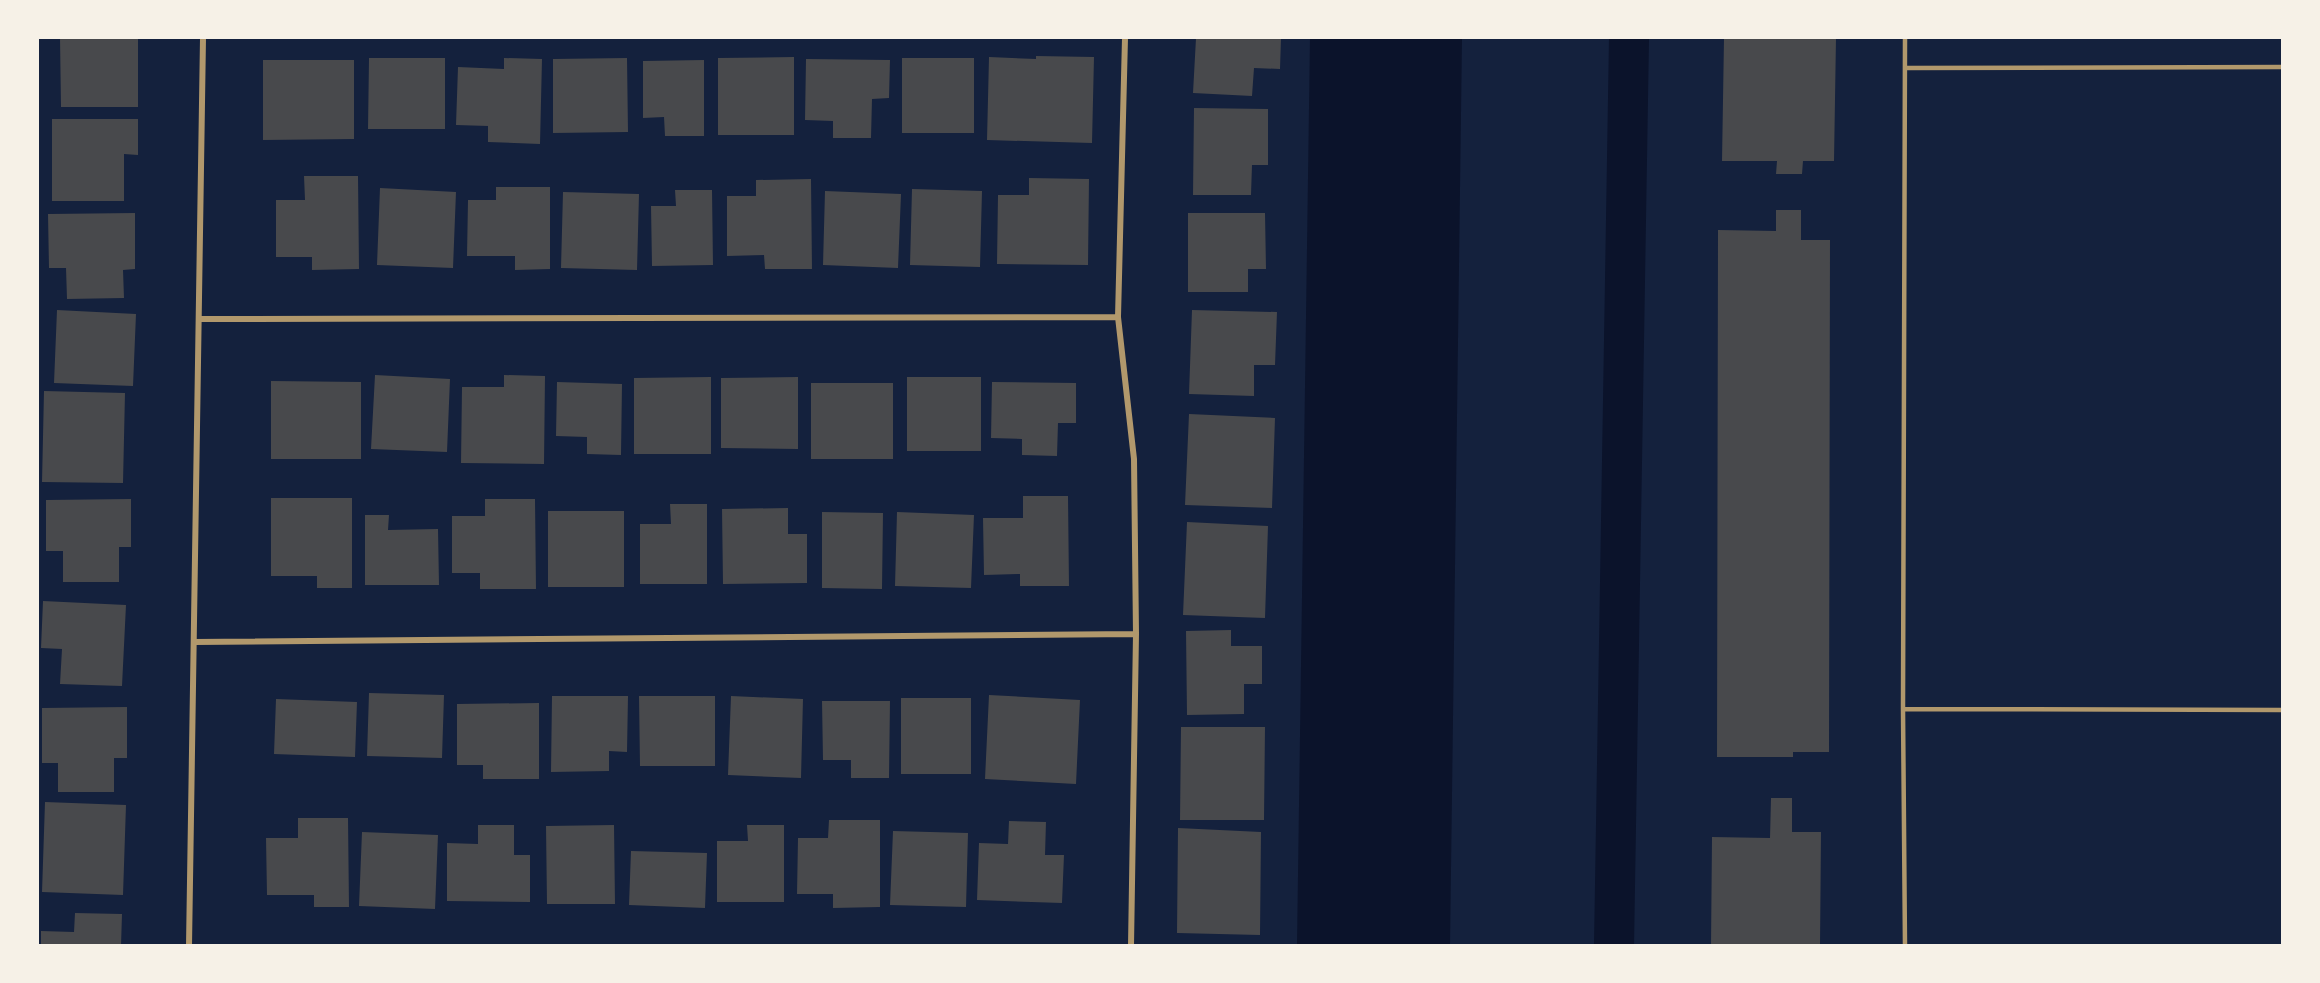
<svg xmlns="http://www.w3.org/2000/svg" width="2320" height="983" viewBox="0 0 2320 983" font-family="'Titillium Web',sans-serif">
	<rect width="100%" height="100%" fill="#14213d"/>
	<path fill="#0b132b" d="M1310,38H1462L1450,945H1297Z"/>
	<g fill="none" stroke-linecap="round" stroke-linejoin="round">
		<path stroke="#0b132b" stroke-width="40" d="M1614,946L1629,38"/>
	</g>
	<path fill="#48494c" d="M60,38H138V107H61Z
		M1196,38H1281L1280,69L1254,68L1252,96L1193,93Z
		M1724,38H1836L1834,161H1803L1802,174H1776L1777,161H1722Z
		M1036,56L1094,57L1092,143L987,140L989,57L1036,59Z
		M794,57V135H718V58Z
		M369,58H445V129H368Z
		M504,58L542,59L540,144L488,142V126L456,125L458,67L504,69Z
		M627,58L628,132L553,133V59Z
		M902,58H974V133H902Z
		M806,59L890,60L889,98L872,99L871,138H833V121L805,120Z
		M263,60H354V139L263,140Z
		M704,60V136H665L664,117L643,118V61Z
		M1194,108L1268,109V165H1252L1251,195H1193Z
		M52,119H138V155L124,154V201H52Z
		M304,176H358L359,269L312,270V257H276V200H305Z
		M1029,178L1089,179L1088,265L997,264L998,195H1029Z
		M811,179L812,269H765L764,255L727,256V196H756V180Z
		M496,187H550V269L515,270V256H467L468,200H496Z
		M380,188L456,192L453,268L377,265Z
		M912,189L982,191L980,267L910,265Z
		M675,190H712L713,265L652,266L651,206H676Z
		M825,191L901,194L898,268L823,265Z
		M563,192L639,194L637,270L561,268Z
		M1776,210H1801V240H1830L1829,752H1793V757H1717L1718,230L1776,231Z
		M135,213V269L123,270L124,298L67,299L66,268H49L48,214Z
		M1188,213H1265L1266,269H1248V292H1188Z
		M57,310L136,314L133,386L54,383Z
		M1192,310L1277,312L1275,365H1254V396L1189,394Z
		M375,375L450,379L447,452L371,449Z
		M504,375L545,376L544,464L461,463L462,387H504Z
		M711,377V454H634V378Z
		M798,377V449L721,448V378Z
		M907,377H981V451H907Z
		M271,381L361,382V459H271Z
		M557,382L622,384L621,455L587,454V437L556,436Z
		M992,382L1076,383V423H1058L1057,456L1022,455V439L991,438Z
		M811,383H893V459H811Z
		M44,391L125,393L123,483L42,482Z
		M1189,414L1275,418L1272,508L1185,505Z
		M1023,496H1068L1069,586H1020V574L984,575L983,518H1023Z
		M271,498H352V588H317V576H271Z
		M131,499V547H119V582H63V551H46V500Z
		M485,499H535L536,589H480V573H452V516H485Z
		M670,504H707V584H640V524H671Z
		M788,508V534H807V583L723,584L722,509Z
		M548,511H624V587H548Z
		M822,512L883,513L882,589L822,588Z
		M897,512L974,515L971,588L895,586Z
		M365,515H389L388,530L438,529L439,585H365Z
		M1187,522L1268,526L1265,618L1183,615Z
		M43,601L126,605L122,686L60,684L62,649L41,648Z
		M1231,630V646H1262V684H1244V714L1187,715L1186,631Z
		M369,693L444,695L442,758L367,756Z
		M989,695L1080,700L1076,784L985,779Z
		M552,696H628L627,752L609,751V771L551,772Z
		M639,696H715V766H640Z
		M731,696L803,699L801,778L728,775Z
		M901,698H971V774H901Z
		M276,699L357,702L355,757L274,754Z
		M822,701H890L889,778H851V760H823Z
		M539,703V779H483V765H457V704Z
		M127,707V758H114V792H58V763H42V708Z
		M1181,727H1265L1264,820H1180Z
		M1771,798H1792V832H1821L1820,946H1711L1712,837L1770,838Z
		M45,802L126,805L123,895L42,892Z
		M298,818H348L349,907H314V895H267L266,838H298Z
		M829,820H880V907L833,908V894H797L798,838H828Z
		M1009,821L1046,822L1045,855H1064L1062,903L977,900L979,843L1008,844Z
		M478,825H514V855H530V902L447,901V843L478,844Z
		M614,825L615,904H547L546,826Z
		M747,825H784V902H717V841H748Z
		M1178,828L1261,832L1260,935L1177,933Z
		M893,831L968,833L966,907L890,905Z
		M362,832L438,835L435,909L359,906Z
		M631,851L707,853L705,908L629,905Z
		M75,913L122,914L121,946H41V931L74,932Z"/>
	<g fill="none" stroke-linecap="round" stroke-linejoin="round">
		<path stroke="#b1986c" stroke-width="4.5" d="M1905,38L1903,709L2282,710
			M1905,68L2282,67
			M1903,709L1905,946"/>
		<path stroke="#b1986c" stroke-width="6" d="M1125,38L1118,317L1134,459L1136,634L1131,946
			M199,319L1118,317
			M194,642L1136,634
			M189,946L203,38"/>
	</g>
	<rect width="2320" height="983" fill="none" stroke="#f6f1e7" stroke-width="78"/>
</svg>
